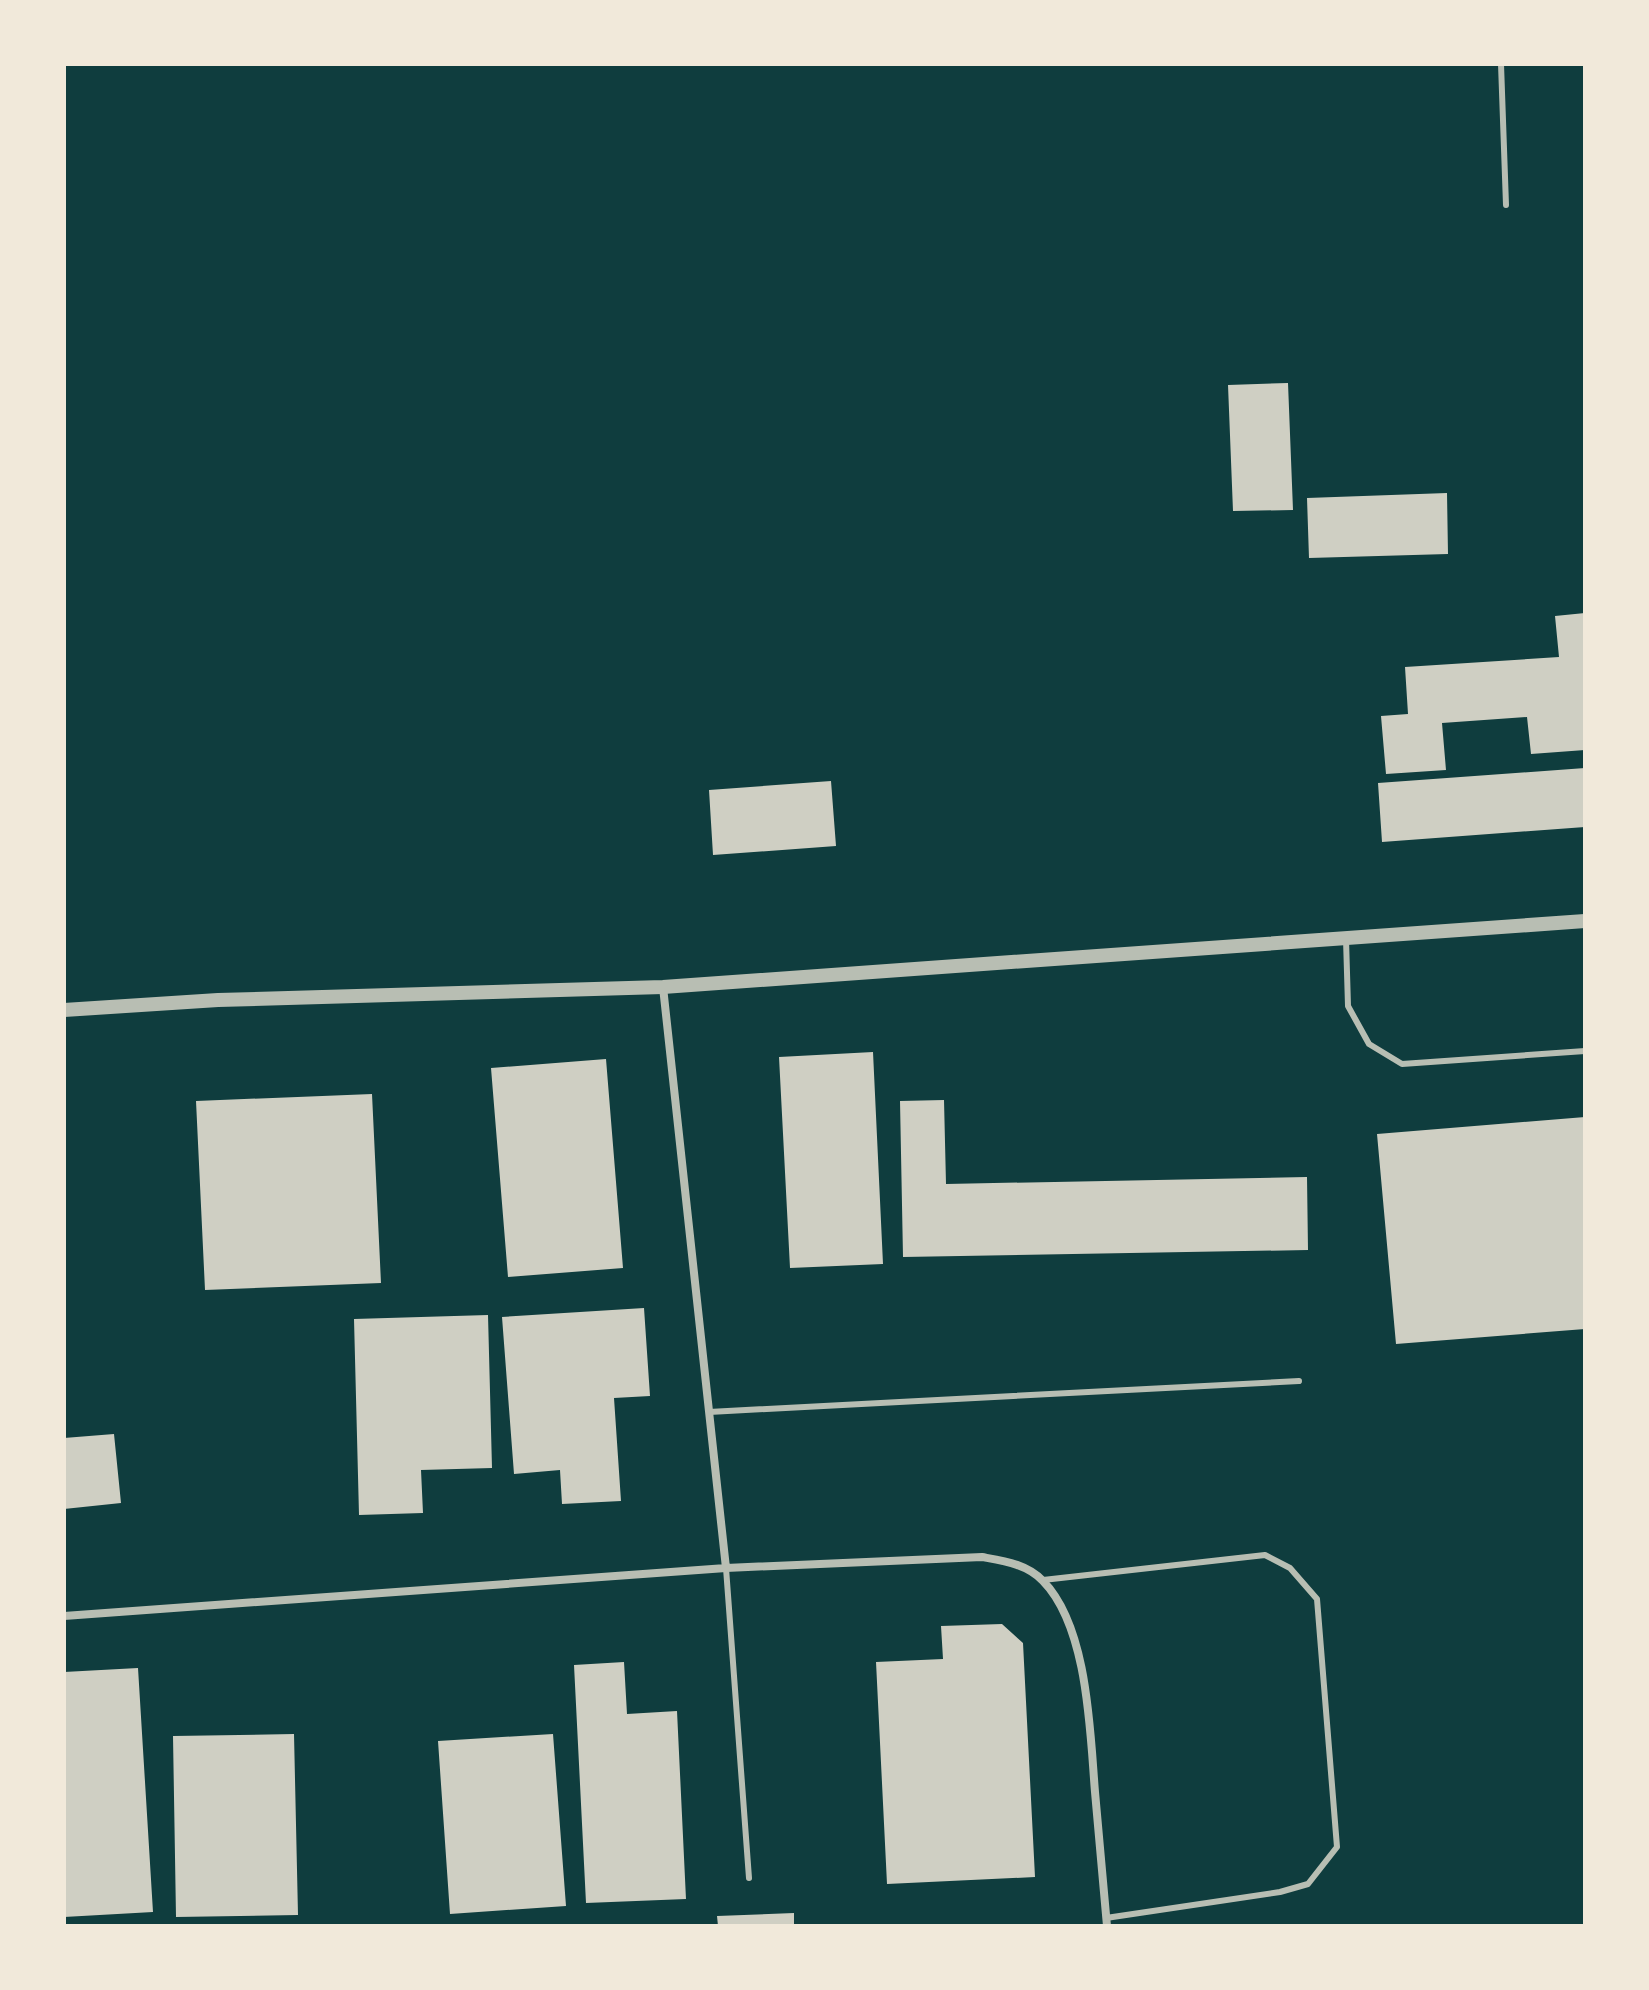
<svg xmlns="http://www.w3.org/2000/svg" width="1649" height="1990" viewBox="0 0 1649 1990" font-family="'Titillium Web',sans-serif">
	<rect width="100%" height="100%" fill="#0f3d3e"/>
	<path fill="#cfcfc3" d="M1288,383L1293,510L1233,511L1228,385Z
		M1447,493L1448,554L1309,558L1307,498Z
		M1585,613V696H1583L1585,750L1531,754L1527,717L1442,723L1446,770L1386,774L1381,716L1408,714L1405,667L1559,657L1555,616Z
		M1585,768V827L1382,842L1378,783Z
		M831,781L836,846L713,855L709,790Z
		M873,1052L883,1264L790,1268L779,1057Z
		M606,1059L623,1268L508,1277L491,1068Z
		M372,1094L381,1283L205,1290L196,1101Z
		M944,1100L946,1184L1307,1177L1308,1250L903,1257L900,1101Z
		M1585,1117V1329L1396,1344L1377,1134Z
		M644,1308L650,1396L614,1398L621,1501L562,1504L560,1470L514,1474L502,1317Z
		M488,1315L492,1468L421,1470L423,1513L359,1515L354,1319Z
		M114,1434L121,1503L64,1509V1438Z
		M1002,1624L1023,1643L1035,1877L887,1884L876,1662L943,1659L941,1626Z
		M624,1662L627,1714L677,1711L686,1899L586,1903L574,1665Z
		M138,1668L153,1912L64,1917V1672Z
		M294,1734L298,1915L176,1917L173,1736Z
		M553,1734L566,1906L450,1914L438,1741Z
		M794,1913V1926H718L717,1916Z"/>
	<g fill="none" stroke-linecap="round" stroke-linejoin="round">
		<path stroke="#b8beb3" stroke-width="6" d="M1501,64L1506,205
			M1346,939L1348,1006L1369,1044L1402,1064L1585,1051
			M709,1412L1299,1381
			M726,1568L749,1878
			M1043,1580L1265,1555L1290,1568L1317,1599L1337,1847L1308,1884L1280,1892L1106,1918"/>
		<path stroke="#b8beb3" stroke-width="8" d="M663,987L726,1568
			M64,1616L726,1568L982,1557C1004,1561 1027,1564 1043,1581C1088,1627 1090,1731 1095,1792C1099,1836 1103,1881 1107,1926"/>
		<path stroke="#b8beb3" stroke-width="14" d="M64,1010L218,1000L663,987L1585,921"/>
	</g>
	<rect width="1649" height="1990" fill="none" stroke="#f1e9da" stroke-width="132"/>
</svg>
